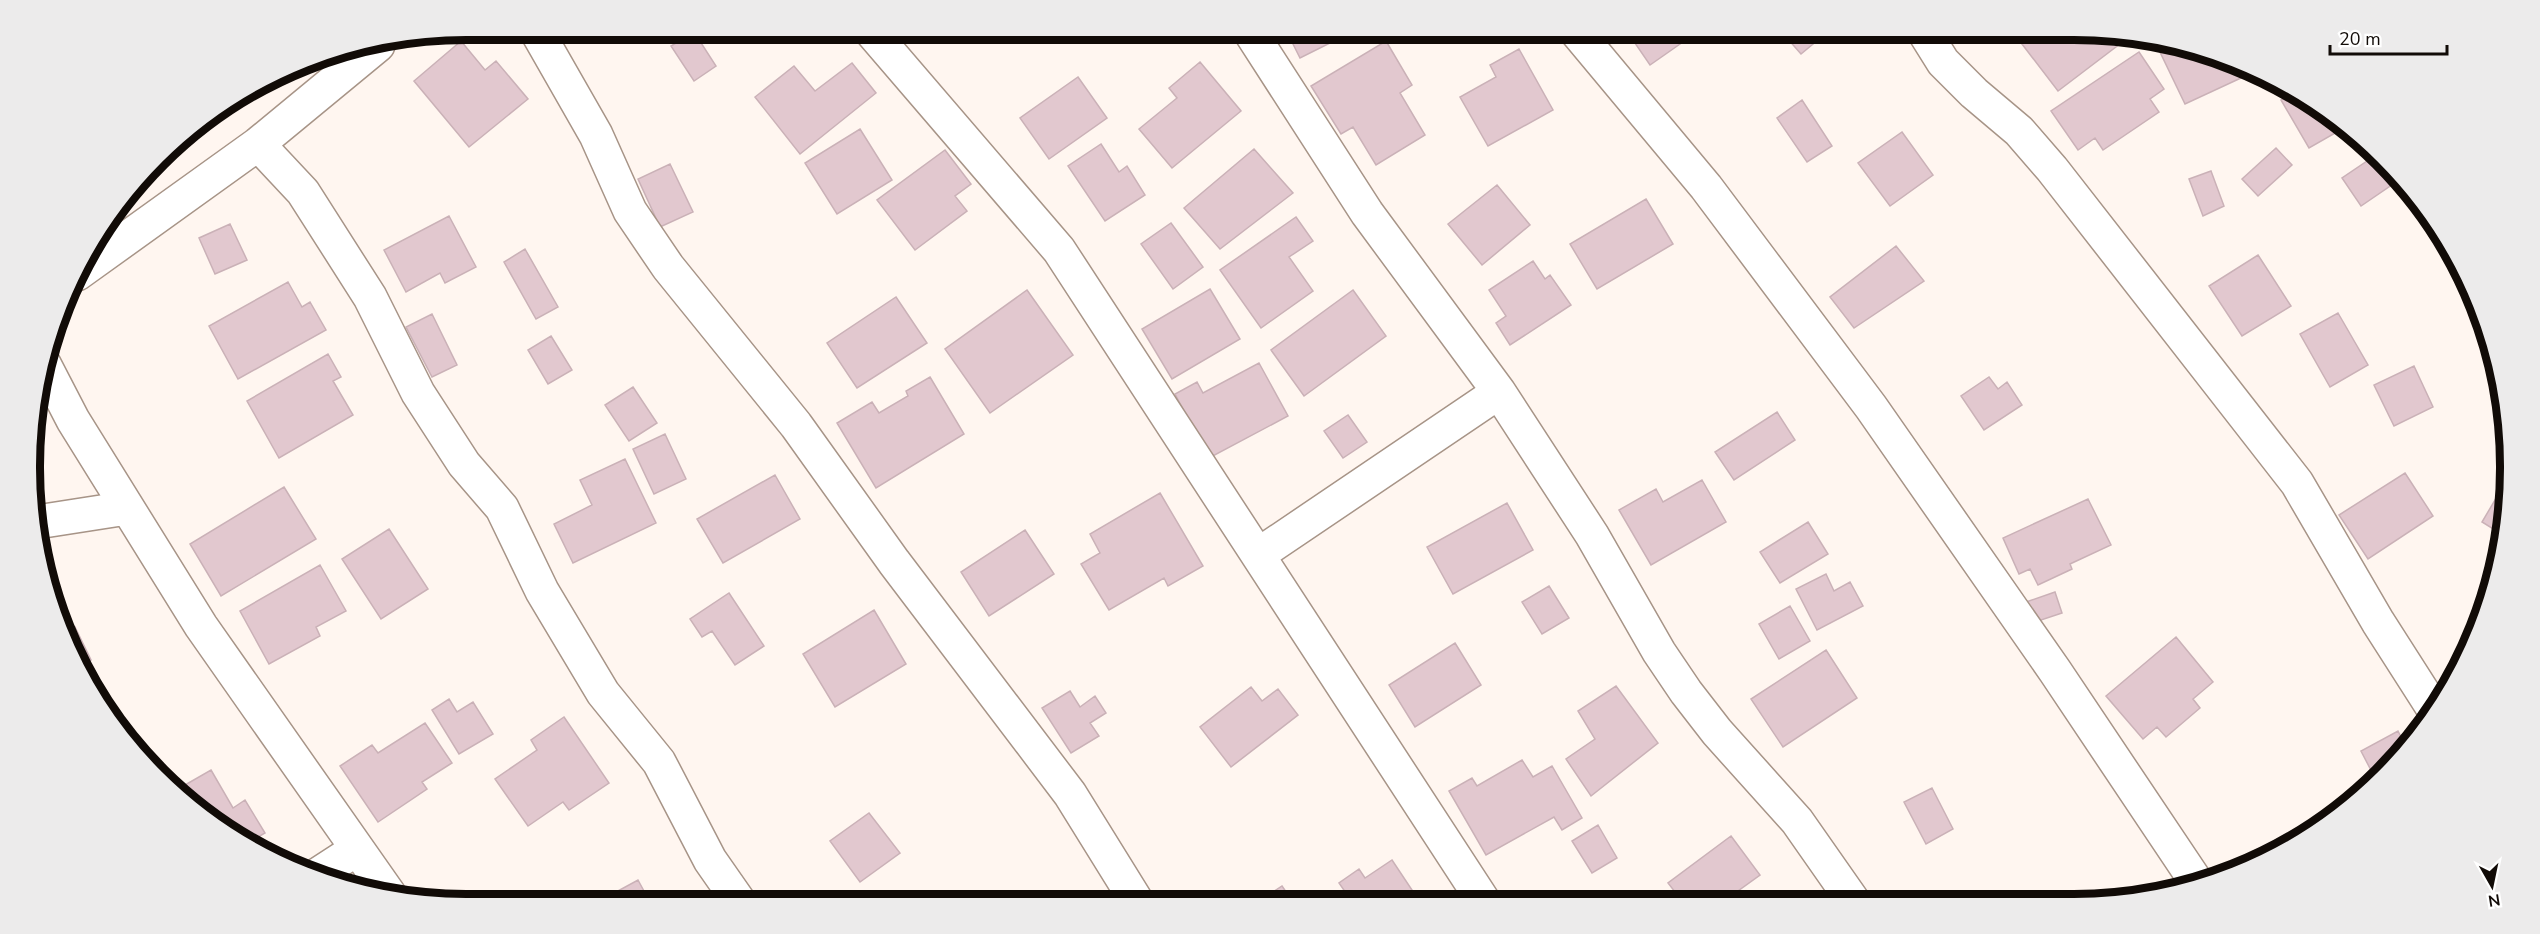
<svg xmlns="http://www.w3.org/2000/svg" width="2540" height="934" viewBox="0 0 2540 934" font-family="'Nunito Sans',sans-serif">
	<rect width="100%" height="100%" fill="#fff6f0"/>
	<path fill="#e2c8cf" stroke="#cab1b7" stroke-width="1.5" d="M1286,30H1356L1300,58Z
		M1626,30H1700L1650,65Z
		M1780,30H1830L1801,54Z
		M2039,30H2073L2129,37L2058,91L2022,44Z
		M694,32L716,66L694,81L671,46Z
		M461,41L485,70L496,61L528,99L469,147L414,81Z
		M1386,41L1412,85L1400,93L1425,135L1376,165L1353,127L1341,134L1311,86Z
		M2173,43L2186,45L2256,71L2185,104L2159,50Z
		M1519,49L1553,110L1488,146L1460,97L1496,77L1490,65Z
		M2139,52L2164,89L2150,99L2159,112L2103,150L2095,138L2078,150L2051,111Z
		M1200,62L1241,111L1172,168L1139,129L1177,98L1169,88Z
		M852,63L876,93L800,154L755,97L794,66L815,91Z
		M1078,77L1107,118L1049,159L1020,118Z
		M2294,92L2326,112L2337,132L2309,148L2281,100Z
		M1802,100L1832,146L1807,162L1777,118Z
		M860,129L892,180L837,214L805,163Z
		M1902,132L1933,175L1890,206L1858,163Z
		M1101,144L1119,172L1127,166L1145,195L1105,221L1068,166Z
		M2276,148L2292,165L2258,196L2242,179Z
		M1254,149L1293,193L1220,249L1184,208Z
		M945,150L971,184L955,196L967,211L915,250L877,200Z
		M2376,155L2396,182L2361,206L2342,178Z
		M670,164L693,212L660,227L638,179Z
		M2211,171L2224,206L2203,216L2189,179Z
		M1497,185L1530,225L1482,265L1448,224Z
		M1646,199L1673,244L1597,289L1570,244Z
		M449,216L476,267L445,283L440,273L406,292L384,250Z
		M1296,217L1313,241L1289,257L1313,291L1261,328L1220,270Z
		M1171,223L1203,267L1173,289L1141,244Z
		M230,224L247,260L215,274L199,238Z
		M1896,246L1924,281L1854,328L1830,297Z
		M525,249L558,307L536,319L504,262Z
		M2258,255L2291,306L2242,336L2209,286Z
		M1533,261L1545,279L1550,275L1571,305L1510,345L1496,323L1506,316L1489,290Z
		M288,282L302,307L310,302L326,330L238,379L209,326Z
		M1210,289L1240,339L1172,379L1142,329Z
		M1027,290L1073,355L990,413L945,349Z
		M1353,290L1386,336L1304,396L1271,350Z
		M896,297L927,343L857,388L827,343Z
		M2338,313L2368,365L2330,387L2300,334Z
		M432,314L457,365L432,377L406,327Z
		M551,336L572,370L548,384L528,350Z
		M328,354L341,377L333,381L353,415L279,458L247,401Z
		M1259,363L1288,416L1209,458L1175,394L1197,382L1203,393Z
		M2414,366L2433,407L2394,426L2374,385Z
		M930,377L964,434L876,488L837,423L872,402L879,413L908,396L906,391Z
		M1989,377L1998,389L2007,382L2022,405L1984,430L1961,396Z
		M633,387L657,423L629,441L605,405Z
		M1777,412L1795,440L1734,480L1715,452Z
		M1348,415L1367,442L1343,458L1324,431Z
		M665,434L686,479L654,494L633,449Z
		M625,459L656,523L573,563L554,524L592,505L580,480Z
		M2405,473L2433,516L2368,559L2339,515Z
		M775,475L800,519L723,563L697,519Z
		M2508,478L2509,496L2503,535L2482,522Z
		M1702,480L1726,522L1651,565L1619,510L1656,489L1663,502Z
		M284,487L316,539L221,596L190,544Z
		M1160,493L1203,566L1168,586L1164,578L1109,610L1081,564L1100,553L1090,534Z
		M2088,499L2111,545L2070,564L2072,569L2038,585L2030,569L2019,574L2003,538Z
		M1507,503L1533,550L1453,594L1427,547Z
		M1808,522L1828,554L1780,583L1760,552Z
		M389,529L428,589L381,619L342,559Z
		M1025,530L1054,574L989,616L961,572Z
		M320,565L346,611L316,627L320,636L269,664L240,611Z
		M1826,574L1834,591L1850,582L1863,606L1817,630L1796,589Z
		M1549,586L1569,618L1542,634L1522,602Z
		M2055,592L2062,613L2032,623L2026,602Z
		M729,593L764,646L735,665L712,631L702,637L690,619Z
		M1790,606L1810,641L1779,659L1759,624Z
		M874,610L906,664L835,707L803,654Z
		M75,627L91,660L80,665L63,633Z
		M2176,637L2213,682L2193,699L2200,708L2166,737L2157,727L2143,739L2106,696Z
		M1455,643L1481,685L1415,727L1389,685Z
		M1826,650L1857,698L1783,747L1751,699Z
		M1616,686L1658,743L1591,796L1566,759L1595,739L1578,711Z
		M1251,687L1262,701L1278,689L1298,715L1231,767L1200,727Z
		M1070,691L1080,707L1095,696L1106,713L1090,723L1099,736L1071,753L1042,708Z
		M449,699L457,712L473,702L493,734L459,754L432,710Z
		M564,717L609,783L569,810L563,802L528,826L495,779L537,750L531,740Z
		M425,723L452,763L422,782L427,789L378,822L340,766L372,745L378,753Z
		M2398,731L2404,743L2375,778L2361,751Z
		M1522,760L1533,777L1552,766L1582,818L1562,830L1554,817L1486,855L1449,791L1472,778L1477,786Z
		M211,770L233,808L245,800L265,833L248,843L201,814L178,789Z
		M1932,788L1953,829L1926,844L1904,802Z
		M869,813L900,853L860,882L830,841Z
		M1598,825L1617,858L1592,873L1572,841Z
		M1731,836L1760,875L1724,901H1682L1668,883Z
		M1392,860L1420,902H1332L1346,893L1339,883L1359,869L1365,878Z
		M638,880L651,904H594Z
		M1282,886L1293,902H1258Z"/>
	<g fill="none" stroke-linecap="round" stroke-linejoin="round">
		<defs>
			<path id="minor" d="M536,30L596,135L630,211L668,267L796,425L894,562L1070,794L1137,902
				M870,30L1059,250L1484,902
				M1249,30L1367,213L1499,392L1592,535L1659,652L1686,692L1717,732L1797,821L1853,901
				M1575,30L1706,187L1871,407L2055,671L2195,880
				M1923,30L1943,62L1974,93L2019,131L2052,169L2297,483L2378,622L2433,708
				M258,144L303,192L370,297L418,393L464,464L502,508L542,591L603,693L659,762L710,860L740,903
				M77,274L258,144L378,45
				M44,364L73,420L201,626L389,894
				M37,522L127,508
				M1258,555L1499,392
				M317,875L357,849"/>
		</defs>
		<use href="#minor" stroke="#a79487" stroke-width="36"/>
		<use href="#minor" stroke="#fff" stroke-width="33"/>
	</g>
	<path d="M0 0H2540V934H0ZM466 40H2074A426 426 0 0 1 2500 466V468A426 426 0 0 1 2074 894H466A426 426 0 0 1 40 468V466A426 426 0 0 1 466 40Z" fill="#ecebeb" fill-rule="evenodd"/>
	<path fill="none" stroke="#110b07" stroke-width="8" d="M466 40H2074A426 426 0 0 1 2500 466V468A426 426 0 0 1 2074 894H466A426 426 0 0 1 40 468V466A426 426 0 0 1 466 40Z"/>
	<g transform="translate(2492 886) rotate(171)" stroke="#ffffff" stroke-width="4.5" paint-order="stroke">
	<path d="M0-4.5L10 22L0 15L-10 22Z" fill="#110b07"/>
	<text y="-9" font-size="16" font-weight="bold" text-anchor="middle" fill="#110b07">N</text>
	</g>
	<path d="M2330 45v9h117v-9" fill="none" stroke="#110b07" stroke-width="3"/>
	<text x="2339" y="45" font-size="18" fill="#110b07" stroke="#ffffff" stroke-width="4.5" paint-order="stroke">20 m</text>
</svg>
